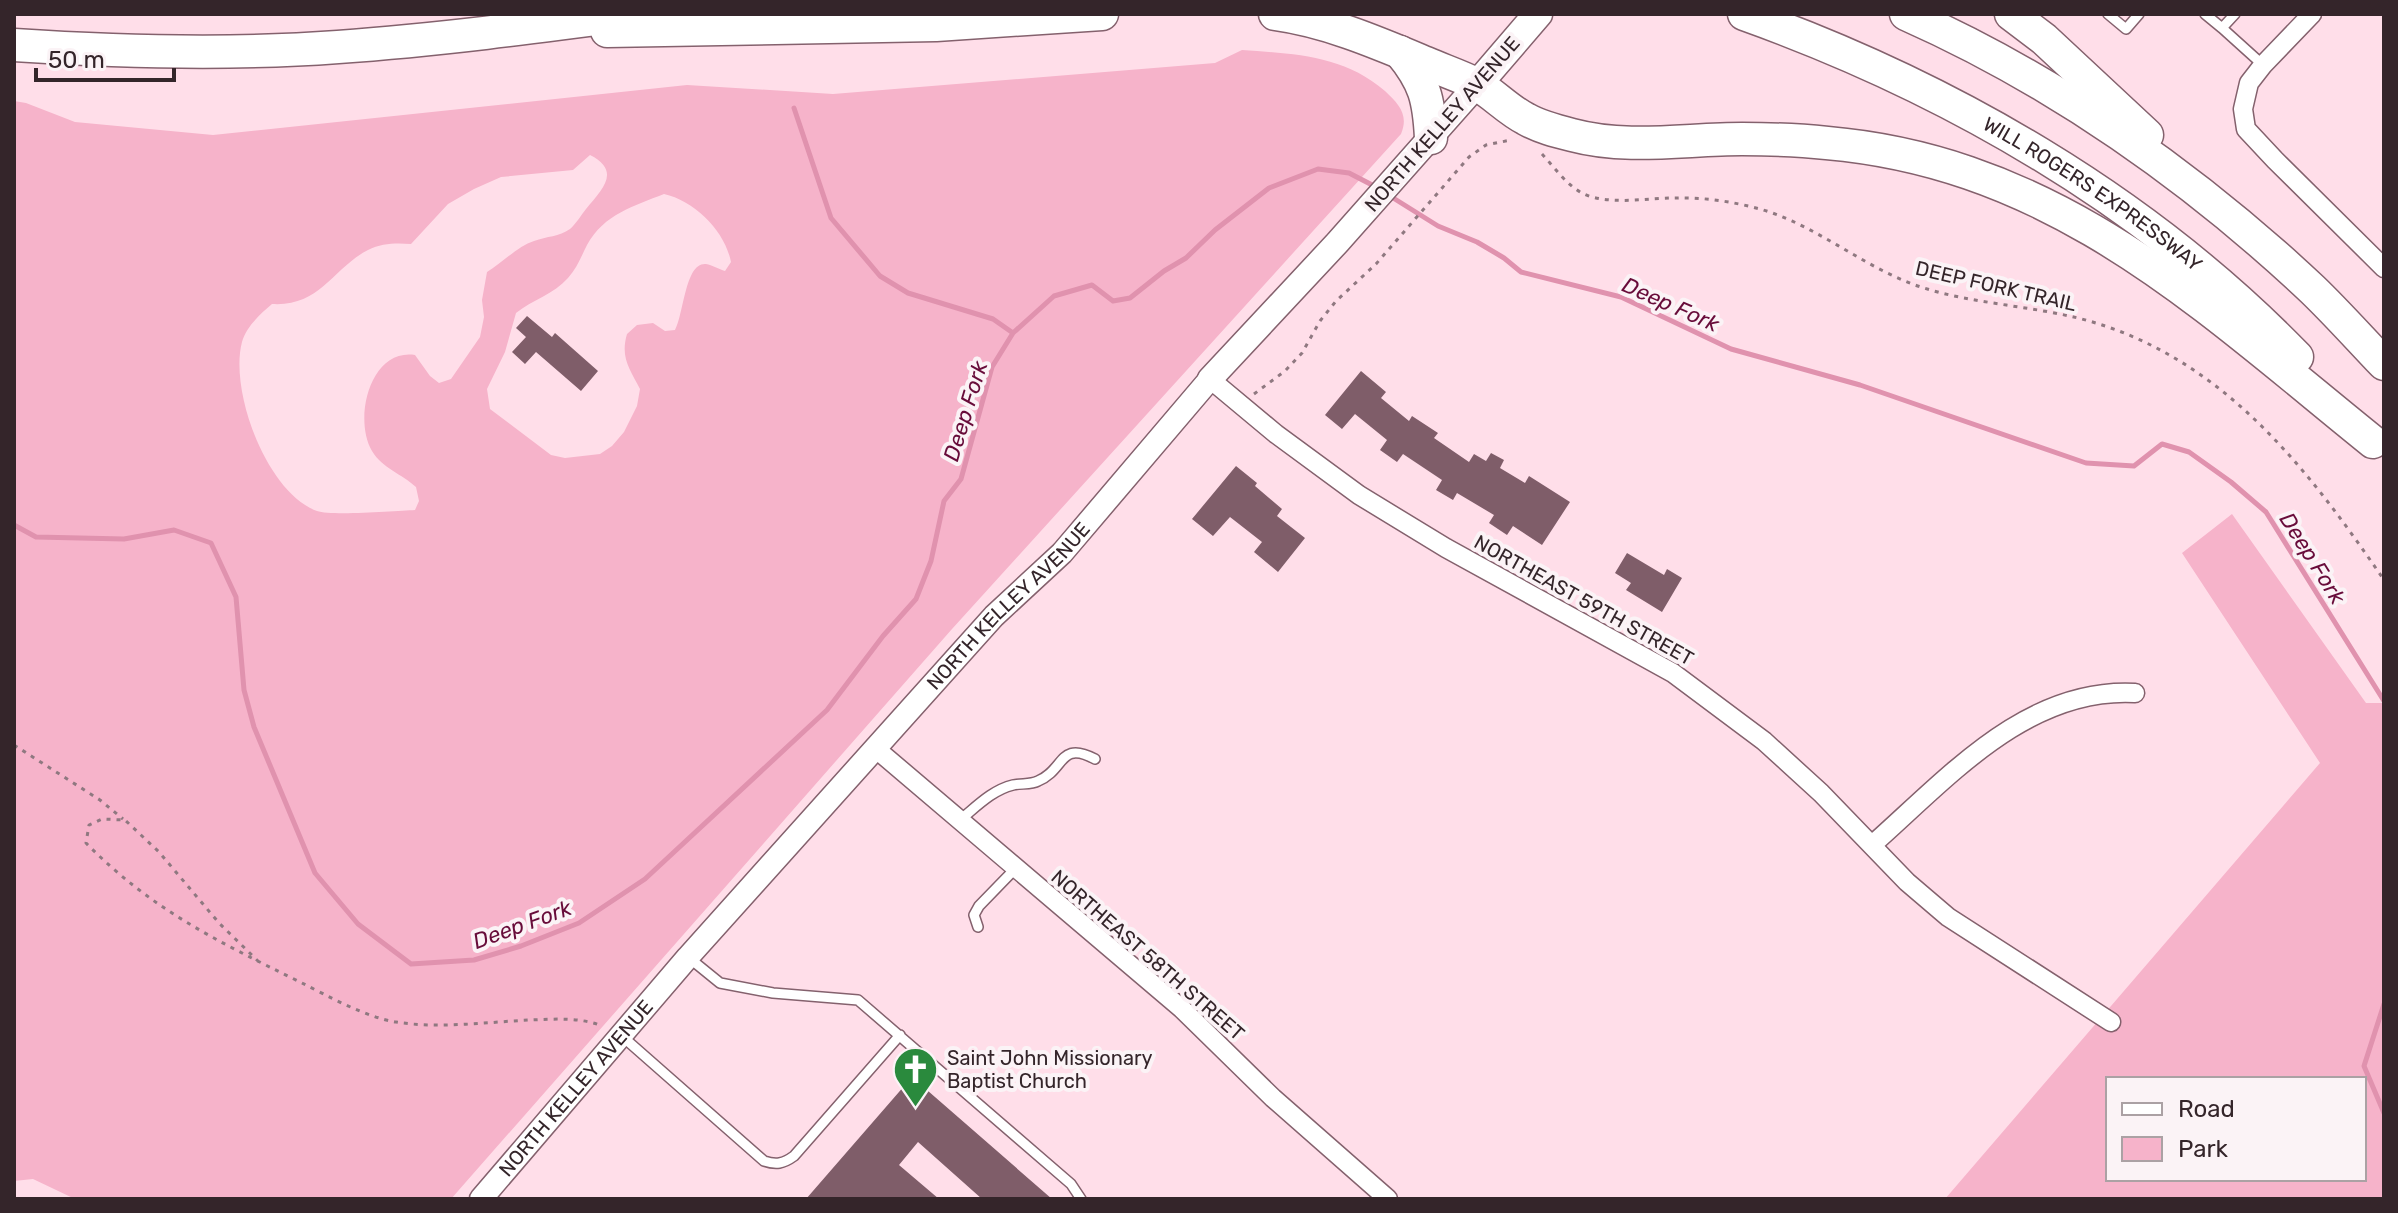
<svg xmlns="http://www.w3.org/2000/svg" width="2398" height="1213" viewBox="0 0 2398 1213" font-family="Rubik,sans-serif">
	<rect width="100%" height="100%" fill="#ffdee9"/>
	<path fill="#f6b3ca" fill-rule="evenodd" d="M1242,50C1294,54 1343,55 1385,91C1399,104 1409,115 1401,134L952,629L451,1199H75L33,1179L14,1181V101L26,103L75,122L213,135L687,85L833,94L1215,63ZM590,155C622,171 602,190 586,209C581,215 576,224 570,229C559,237 547,236 534,241C518,246 502,263 487,272L482,300L484,317L480,337L451,379L439,383L430,376L415,355C370,348 353,419 372,451C382,468 402,474 416,487L419,501L415,510C397,511 331,516 317,511C267,493 229,391 242,342C246,327 260,314 272,304C320,307 333,268 368,250C382,243 396,243 411,244L448,204L474,189L501,177L573,170ZM664,194C695,201 725,231 731,262L725,271C719,269 712,265 706,264C685,262 684,314 675,330L665,331L653,323L637,325L627,334C620,358 630,369 640,389L637,406L624,432L612,446L600,454L565,458L551,455L490,409L487,389L505,352L516,313C532,300 554,294 568,278C577,268 581,257 587,245C604,214 634,206 664,194Z
		M2232,514L2366,703H2384V1199H1945L2320,763L2182,553ZM2108,1079H2364V1179H2108Z"/>
	<g fill="none" stroke-linecap="round" stroke-linejoin="round">
		<path stroke="#e092ae" stroke-width="5" d="M794,108L831,218L880,276L908,293L993,319L1013,333
			M1390,196L1438,226L1477,242L1504,258L1521,272L1621,297L1731,349L1860,385L2086,463L2134,466L2162,444L2189,452L2231,482L2266,512L2384,701
			M14,525L36,537L124,539L174,530L211,543L236,597L244,690L254,727L315,873L358,924L411,964L474,960L521,946L579,923L645,879L827,710L883,636L916,599L931,561L944,501L961,479L992,367L1013,333L1054,296L1092,285L1113,301L1130,298L1164,271L1186,258L1215,230L1269,188L1318,169L1349,173L1378,188
			M2384,1004L2364,1066L2384,1113"/>
	</g>
	<path fill="#7f5d69" d="M527,316L552,337L555,333L598,371L581,391L536,352L525,364L512,352L526,337L516,328Z
		M1361,371L1386,392L1381,398L1409,421L1412,416L1438,433L1434,438L1469,462L1474,454L1486,461L1491,453L1504,460L1500,468L1525,483L1529,476L1570,502L1542,545L1513,526L1507,535L1489,523L1494,515L1457,493L1453,500L1436,490L1442,480L1403,454L1397,462L1380,450L1387,440L1355,414L1342,429L1325,415Z
		M1236,466L1257,483L1255,486L1282,509L1277,516L1305,538L1278,572L1254,552L1262,542L1230,517L1213,536L1192,519Z
		M1627,553L1664,575L1667,569L1682,578L1662,612L1626,590L1631,583L1615,573Z
		M912,1077L1052,1199H982L918,1142L899,1165L939,1199H806Z"/>
	<g fill="none" stroke-linecap="round" stroke-linejoin="round">
		<defs>
			<path id="service" d="M2108,14L2126,29L2139,14
				M2205,14L2222,28L2235,14
				M2222,28L2263,65
				M960,820C976,807 992,790 1013,785C1021,783 1031,785 1038,781C1065,770 1059,740 1095,759
				M978,927L974,915L979,906L1015,869
				M688,957L720,983L773,993L858,1000L1071,1184L1081,1199
				M623,1037L764,1161C776,1165 783,1164 794,1156L900,1035"/>
			<path id="minor" d="M2312,14L2263,65L2249,83L2243,109L2246,129L2275,160L2384,268
				M1210,379L1276,434L1359,495L1446,548L1673,673L1764,741L1821,793L1907,882L1948,917L2111,1022
				M875,748L1182,1009L1273,1098L1388,1199
				M1872,845C1947,779 2026,687 2135,693"/>
			<g id="tertiary">
				<path id="s1" d="M481,1199L688,957L994,616L1062,553L1210,379"/>
			</g>
			<path id="secondary" d="M1210,379L1337,243L1477,85"/>
			<path id="primary" d="M1477,85L1538,14"/>
			<g id="motorway">
				<path d="M1275,14C1327,21 1378,43 1426,63C1442,70 1460,76 1476,84C1494,94 1508,110 1526,119C1540,127 1556,131 1572,135C1628,150 1685,139 1742,139C1770,139 1799,140 1827,143C2057,163 2203,305 2373,442"/>
				<path id="s2" d="M1744,14C1948,87 2145,200 2297,357"/>
				<path d="M1906,14C2055,80 2194,178 2312,289C2337,313 2360,339 2384,364"/>
				<path d="M2011,14L2044,39L2147,135"/>
				<path d="M607,31L936,25L1102,14"/>
				<path d="M14,45C121,52 230,55 338,47C437,40 536,27 635,14"/>
				<path d="M1400,52C1425,82 1429,100 1431,138"/>
			</g>
		</defs>
		<use href="#service" stroke="#84616d" stroke-width="12"/>
		<use href="#minor" stroke="#84616d" stroke-width="21"/>
		<use href="#tertiary" stroke="#84616d" stroke-width="25"/>
		<use href="#secondary" stroke="#84616d" stroke-width="27"/>
		<use href="#primary" stroke="#84616d" stroke-width="31"/>
		<use href="#motorway" stroke="#84616d" stroke-width="35"/>
		<path stroke="#8f7880" stroke-width="3" stroke-dasharray="4 6" stroke-linecap="butt" d="M1542,154C1557,170 1570,191 1592,197C1618,204 1649,198 1676,198C1704,197 1734,202 1760,209C1819,226 1866,270 1924,288C1971,303 2029,306 2078,318C2220,354 2306,466 2384,580
			M1254,394L1285,371L1302,353L1320,321L1336,301L1376,264L1469,157L1486,145L1511,140
			M14,745L100,800L123,819
			M259,962L219,923L159,852L125,820L102,819L89,825L86,843C152,910 217,941 300,982C328,996 365,1017 396,1022C439,1029 487,1022 530,1020C555,1019 580,1017 602,1026"/>
		<use href="#service" stroke="#fff" stroke-width="9"/>
		<use href="#minor" stroke="#fff" stroke-width="18"/>
		<use href="#tertiary" stroke="#fff" stroke-width="22"/>
		<use href="#secondary" stroke="#fff" stroke-width="24"/>
		<use href="#primary" stroke="#fff" stroke-width="28"/>
		<use href="#motorway" stroke="#fff" stroke-width="32"/>
	</g>
	<defs>
		<symbol id="church-pin" viewBox="-11 -11 22 30"><path d="M0 17L-7.5 6A9.5 9.5 0 1 1 7.5 6Z" fill="#2a8a3d" stroke="#fbf3f6"/><path d="M-1.2-6h2.4v3.5h3.3v2.4h-3.3V6h-2.4V-.1h-3.3v-2.4h3.3Z" fill="#fff"/></symbol>
	</defs>
	<g fill-rule="evenodd">
		<use href="#church-pin" x="890" y="1044" width="51" height="69"/>
	</g>
	<g text-anchor="middle" stroke-width="8" stroke-linejoin="round" paint-order="stroke">
		<g font-size="20" fill="#34252a" stroke="#fbf3f6">
			<text transform="translate(1442 124) rotate(-49)" y="7">NORTH KELLEY AVENUE</text>
			<text dy="7" stroke="none"><textPath href="#s2" startOffset="394">WILL ROGERS EXPRESSWAY</textPath></text>
			<text transform="translate(1996 286) rotate(13)" y="7">DEEP FORK TRAIL</text>
			<text transform="translate(1584 600) rotate(29)" y="7">NORTHEAST 59TH STREET</text>
			<text dy="7" stroke="none"><textPath href="#s1" startOffset="794">NORTH KELLEY AVENUE</textPath></text>
			<text transform="translate(1148 955) rotate(41)" y="7">NORTHEAST 58TH STREET</text>
			<text dy="7" stroke="none"><textPath href="#s1" startOffset="146">NORTH KELLEY AVENUE</textPath></text>
		</g>
		<g font-size="20" fill="#34252a" stroke="#fbf3f6" text-anchor="start">
			<text x="947" y="1065">Saint John Missionary<tspan x="947" dy="23">Baptist Church</tspan></text>
		</g>
		<g font-size="22" font-style="italic" fill="#680c3a" stroke="#fbf3f6">
			<text transform="translate(1671 304) rotate(24)" y="8">Deep Fork</text>
			<text transform="translate(965 411) rotate(-73)" y="8">Deep Fork</text>
			<text transform="translate(2313 558) rotate(58)" y="8">Deep Fork</text>
			<text transform="translate(522 924) rotate(-20)" y="8">Deep Fork</text>
		</g>
	</g>
	<rect width="2398" height="1213" fill="none" stroke="#34252a" stroke-width="32"/>
	<rect x="2106" y="1077" width="260" height="104" fill="#fbf3f6" stroke="#aba1a4" stroke-width="2"/>
	<rect x="2122" y="1103" width="40" height="12" fill="#ffffff" stroke="#aba1a4" stroke-width="2"/>
	<text x="2178" y="1117" font-size="24" fill="#34252a">Road</text>
	<rect x="2122" y="1137" width="40" height="24" fill="#f6b3ca" stroke="#aba1a4" stroke-width="2"/>
	<text x="2178" y="1157" font-size="24" fill="#34252a">Park</text>
	<path d="M36 68v12h138v-12" fill="none" stroke="#34252a" stroke-width="4"/>
	<text x="48" y="68" font-size="24" fill="#34252a" stroke="#fbf3f6" stroke-width="6" paint-order="stroke">50 m</text>
</svg>
